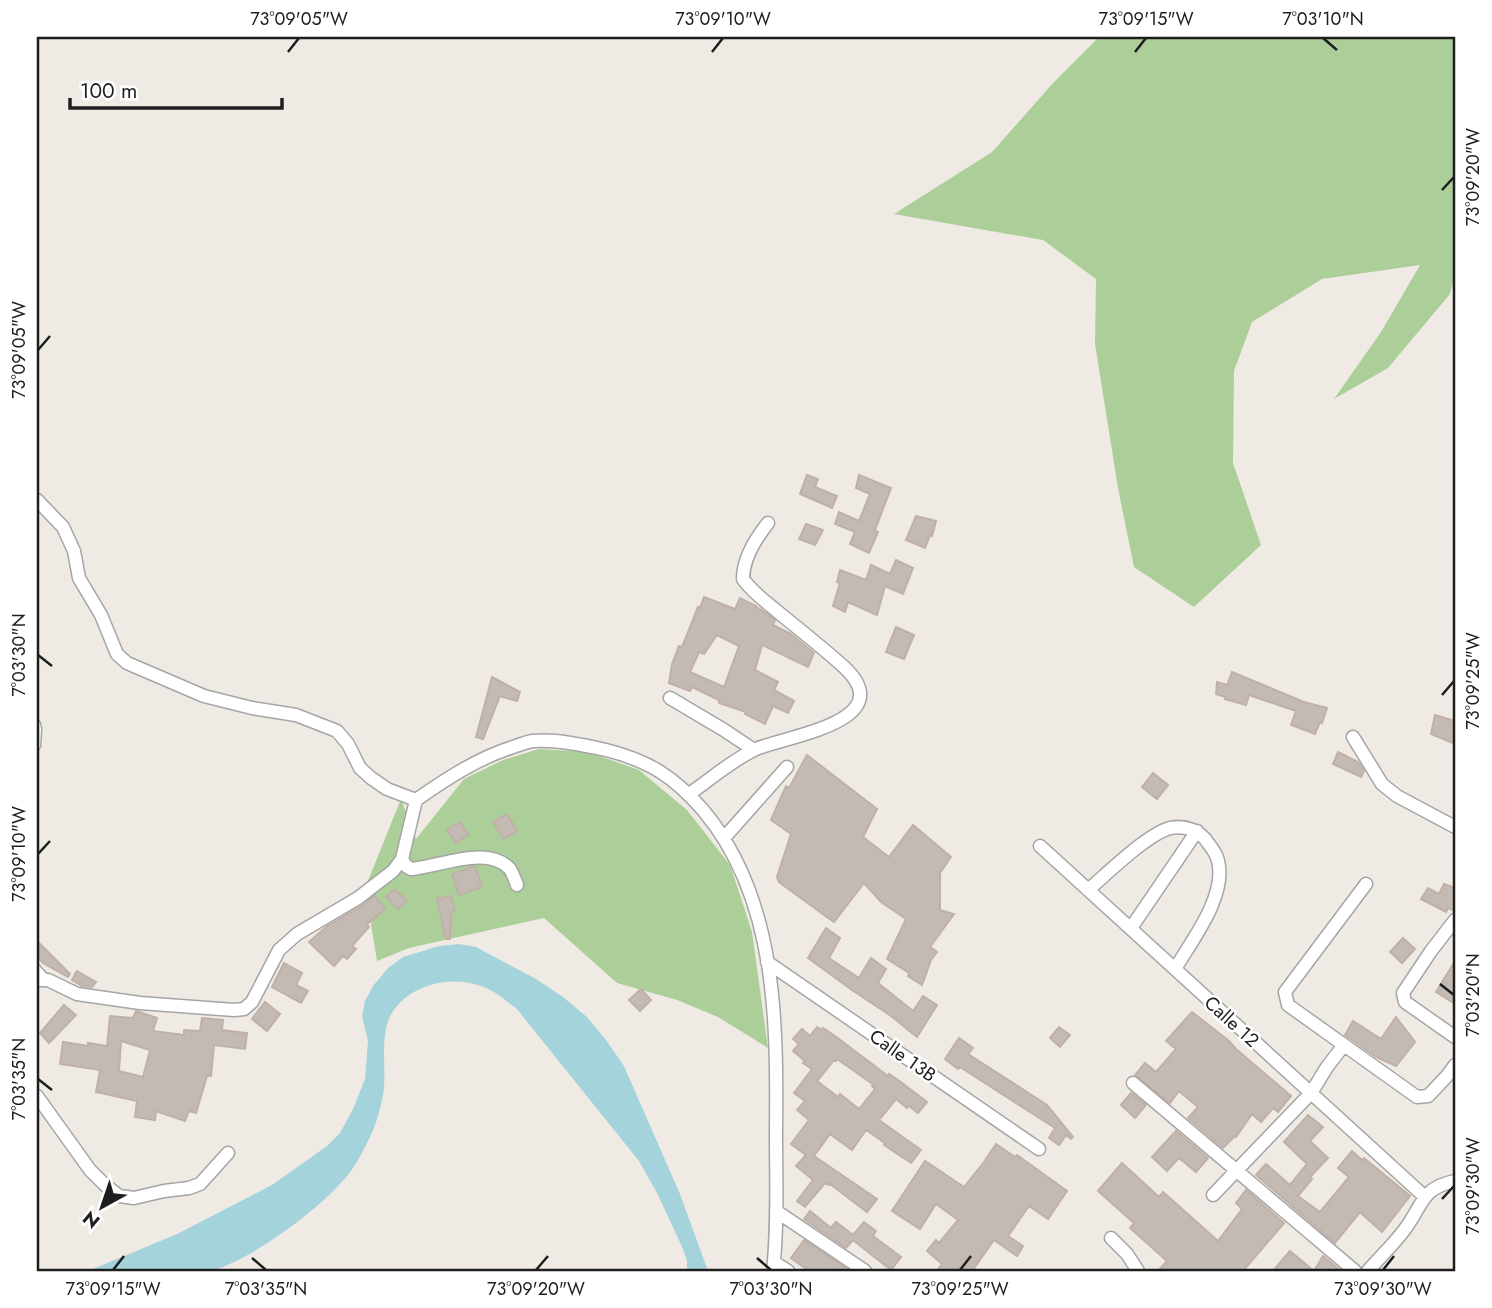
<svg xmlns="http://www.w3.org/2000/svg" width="1492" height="1308" viewBox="0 0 1492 1308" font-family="Jost,sans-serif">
	<rect width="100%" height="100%" fill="#efebe4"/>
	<path fill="#acce99" d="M1099,37H1455V275L1450,294L1388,368L1334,399L1381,332L1420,265L1322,279L1252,322L1234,371L1233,463L1261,545L1194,607L1134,567L1118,488L1095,344L1096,279L1043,240L894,214L992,152L1054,82Z
		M539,749L588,752L639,770L687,810L730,865L743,904L752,932L768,1048L718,1017L677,1000L617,983L544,918L409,948L377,961L365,888L401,799L416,839L464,779L503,760Z"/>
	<path fill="#a5d3dc" d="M459,944L476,947L536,979L563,997L587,1017L606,1040L624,1066L641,1105L680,1194L708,1271H687V1261L683,1249L657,1193L639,1161L516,1008C507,1002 499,994 490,990C459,974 415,981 394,1010C379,1030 386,1064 384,1088C383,1098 380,1109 377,1119C374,1131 359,1160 351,1171C326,1205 251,1261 210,1271C199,1273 185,1271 173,1271C145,1271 116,1271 88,1271L177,1234L272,1185L327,1146L340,1133L353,1109L365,1079L368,1041L362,1016L365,1001L373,986L388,968L403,957L439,946Z"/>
	<path fill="#c4bab4" stroke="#c0b0a7" stroke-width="2" fill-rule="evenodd" d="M807,475L818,479L815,487L837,496L832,508L800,494Z
		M859,475L891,488L875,530L878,532L869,553L850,544L855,532L835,524L839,512L859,521L870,494L856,488Z
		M916,516L936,521L932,536L930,535L925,548L906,540Z
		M806,524L823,530L815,545L799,539Z
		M896,560L913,568L903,594L885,586L877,615L848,602L845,612L833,606L840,583L837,582L840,570L866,580L871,565L890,574Z
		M704,597L735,609L740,598L756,606V607L760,609L775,620L773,625L791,634L814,653L808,667L762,645L755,670L778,682L774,690L794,701L788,713L773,706L765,724L745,714L746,712L719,703V700L692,687L690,691L669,683L672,664L679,646L682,647L698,607L700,608ZM717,635L739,646L724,687L690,672L699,652L704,654Z
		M896,627L914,635L904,659L886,652Z
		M1232,672L1304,702L1327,708L1322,723L1320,722L1315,734L1291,725L1296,711L1249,695L1246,705L1225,699L1226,697L1216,694L1217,682L1227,685Z
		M492,677L520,692L517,701L500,696L483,739L476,737Z
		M1435,715L1455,721V744L1431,734Z
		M1338,752L1358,762L1364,771L1361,777L1333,764Z
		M807,755L877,809L863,837L889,857L913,825L951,857L940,873V910L954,914L930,947L937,952L931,960L922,985L908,976L909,973L887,959L906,919L881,902L864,883L834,922L779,882L777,877L791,834L771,820L786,786L789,788Z
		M1153,773L1168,785L1157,799L1142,787Z
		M507,814L517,831L504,839L493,822Z
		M460,822L468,835L456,843L447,830Z
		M475,866L482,887L459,895L452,874Z
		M1444,884L1455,888V911L1448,908L1446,912L1421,899L1428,888L1439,894Z
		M395,889L407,901L398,909L386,897Z
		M375,896L385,909L367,924L369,927L352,946L356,949L347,959L343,956L334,966L309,942L326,927L363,905Z
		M451,896L455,911L451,912L450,939H446L437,899Z
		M826,928L840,938L829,958L859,978L871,958L886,969L878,983L913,1011L923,996L937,1005L917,1037L891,1016L852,990L808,958Z
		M1403,938L1415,949L1402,963L1390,952Z
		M37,941L70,974L68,977L43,963L37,956Z
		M1455,961V1004L1436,992Z
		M284,963L302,973L296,985L308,991L301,1003L272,987Z
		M77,971L96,982L92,987L82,986L72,980Z
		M641,989L651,1000L640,1011L629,1000Z
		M265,1002L280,1014L267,1031L252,1019Z
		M64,1005L76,1015L49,1043L40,1033Z
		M136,1011L157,1018L153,1031L184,1035V1030L200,1031L202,1018L223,1020L222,1030L247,1033L245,1049L214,1045L211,1076H207L196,1113L189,1111L185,1121L156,1111L155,1120L135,1117L137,1101L96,1092L100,1070L60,1064L63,1042L88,1046V1043L107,1046L110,1016L133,1018ZM121,1041L150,1050L143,1077L119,1071Z
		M1192,1012L1229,1041L1236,1049L1291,1096L1278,1112L1273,1108L1261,1122L1252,1114L1236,1137L1235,1136L1223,1148L1188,1118L1198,1107L1179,1091L1170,1103L1135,1075L1145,1063L1156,1072L1176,1049L1166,1041Z
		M1396,1017L1415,1042L1396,1066L1376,1057L1345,1035L1353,1021L1381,1039Z
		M817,1027L822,1030L823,1028L835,1036L888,1076L889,1074L898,1080L927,1102L918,1113L909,1106L907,1108L896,1099L879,1120L921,1150L911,1163L884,1145L885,1143L866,1130L852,1150L830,1134L814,1156L877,1199L867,1212L830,1184L829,1185L825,1183L805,1207L797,1201L813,1180L796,1166L806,1155L791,1144L809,1120L797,1110L805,1101L794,1093L812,1069L803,1063L805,1061L793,1051L799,1044L793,1039L802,1029L810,1036ZM837,1059L874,1085L872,1086L875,1089L859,1109L840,1094L838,1097L817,1081L834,1060L836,1061Z
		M1059,1027L1070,1035L1060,1047L1050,1038Z
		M959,1038L973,1048L968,1054L1047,1105L1073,1137L1071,1139L1066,1135L1059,1145L1049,1138L1055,1128L960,1067L958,1069L945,1059Z
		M1131,1093L1146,1105L1135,1118L1121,1105Z
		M1308,1115L1323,1127L1310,1141L1328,1158L1310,1177L1312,1179L1298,1196L1320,1212L1349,1177L1338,1168L1352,1151L1362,1160L1364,1158L1410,1196L1382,1232L1360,1212L1335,1243L1256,1175L1266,1164L1290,1185L1307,1164L1284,1142Z
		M1176,1131L1208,1158L1196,1172L1179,1158L1167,1171L1152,1157Z
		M996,1144L1015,1157L1017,1155L1067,1191L1048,1219L1029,1206L1008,1236L1023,1246L1017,1256L994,1240L972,1271H937L942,1264L927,1251L936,1240L939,1243L958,1220L936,1204L920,1229L892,1211L925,1161L964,1187L984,1162Z
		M1122,1163L1159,1197L1163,1192L1218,1241L1242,1209L1236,1203L1246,1190L1284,1223L1243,1271H1158L1167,1261L1130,1228L1134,1223L1098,1191Z
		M810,1211L831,1228L836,1222L853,1235L864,1222L876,1231L873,1236L901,1257L891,1270L853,1240L846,1248L804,1219Z
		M804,1240L850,1271H809L791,1258Z
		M1290,1251L1314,1271L1323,1256L1341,1271H1273Z"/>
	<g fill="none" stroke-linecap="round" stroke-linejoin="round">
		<defs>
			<path id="service" d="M37,724L38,729L37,746
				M37,968L47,979"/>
			<path id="minor" d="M37,500L63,527L74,551L79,578L101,615L117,654L127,663L204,696L252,708L296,715L337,731L348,744L360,768L371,778L387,789L416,800
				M670,698L724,730L754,750
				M1353,737L1382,784L1397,796L1455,827
				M689,794C711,779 732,760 756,749C787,736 902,721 844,667C823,648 800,630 778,612C766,602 752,592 743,579C743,559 756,538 768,523
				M724,838L787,767
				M1040,846L1424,1196
				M402,859L406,866L411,869C439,867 488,844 510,869C513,874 515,880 517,885
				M1088,890C1108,873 1146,835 1170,828C1185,825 1200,830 1208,843C1212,848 1217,855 1218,861C1227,896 1192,940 1175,969
				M1455,920L1431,951L1403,993L1405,1002L1455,1037
				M1131,928L1197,831
				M767,962L1039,1149
				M37,980H48L77,994L140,1003L234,1010L244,1009L252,1002L279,950L297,934L358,898L393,871L402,859L416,800C446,779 478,758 513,747C519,745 526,742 533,741C556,739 584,745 606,750C650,761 674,777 703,810C778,899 777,1024 776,1134C776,1179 778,1226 773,1271
				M1344,1045L1288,1005L1285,992L1366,884
				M1133,1083L1355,1271
				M37,1096L90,1170L105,1185L119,1196L134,1198L164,1191L189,1188L200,1184L228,1153
				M1213,1195L1311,1093L1327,1067L1344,1045L1417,1097L1428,1096L1447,1076L1455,1065
				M776,1211L865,1271
				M1111,1238L1127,1254L1138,1271
				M774,1262L788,1271
				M1368,1271C1380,1257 1394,1244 1405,1229C1423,1205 1421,1188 1455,1181"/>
		</defs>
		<use href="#service" stroke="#a5a5a5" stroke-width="9"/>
		<use href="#minor" stroke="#a5a5a5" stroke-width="15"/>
		<use href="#service" stroke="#fff" stroke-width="6"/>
		<use href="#minor" stroke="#fff" stroke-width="12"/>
	</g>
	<path fill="none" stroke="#1e1e1e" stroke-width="2.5" d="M1323,38L1337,50M288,52L299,38M712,52L723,38M1135,52L1146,38M1442,190L1454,177M38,350L50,336M38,655L52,666M1442,695L1454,681M38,854L50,841M1440,984L1454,995M38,1079L52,1090M1442,1199L1454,1186M252,1258L266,1270M757,1258L771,1270M113,1270L124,1256M536,1270L548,1256M960,1270L971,1256M1383,1270L1394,1256"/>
	<g text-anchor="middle" stroke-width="5" stroke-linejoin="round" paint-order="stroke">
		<g font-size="19" fill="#1e1e1e" stroke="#fff">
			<text transform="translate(1232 1021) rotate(42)" y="7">Calle 12</text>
			<text transform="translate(903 1055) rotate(35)" y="7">Calle 13B</text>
		</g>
	</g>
	<rect width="1492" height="1308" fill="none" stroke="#ffffff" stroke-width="77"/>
	<g transform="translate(102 1207) rotate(220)" stroke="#ffffff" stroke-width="5" paint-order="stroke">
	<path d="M0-5L12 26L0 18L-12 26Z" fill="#1e1e1e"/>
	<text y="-10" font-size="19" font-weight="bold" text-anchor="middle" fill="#1e1e1e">N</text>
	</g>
	<path d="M70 98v10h212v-10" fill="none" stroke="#1e1e1e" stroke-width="3.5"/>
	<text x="80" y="98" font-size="21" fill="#1e1e1e" stroke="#ffffff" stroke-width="5" paint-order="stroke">100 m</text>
	<rect x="38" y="38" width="1416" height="1232" fill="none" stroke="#1e1e1e" stroke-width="2.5"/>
	<g font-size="18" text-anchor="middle" fill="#1e1e1e">
		<text x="299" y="25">73°09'05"W</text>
		<text x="723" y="25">73°09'10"W</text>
		<text x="1146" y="25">73°09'15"W</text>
		<text x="1323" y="25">7°03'10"N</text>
		<text transform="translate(1473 177) rotate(-90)" y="6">73°09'20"W</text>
		<text transform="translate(19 350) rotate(-90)" y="6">73°09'05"W</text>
		<text transform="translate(19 655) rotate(-90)" y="6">7°03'30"N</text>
		<text transform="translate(1473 681) rotate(-90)" y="6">73°09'25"W</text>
		<text transform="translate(19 854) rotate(-90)" y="6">73°09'10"W</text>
		<text transform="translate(1473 995) rotate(-90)" y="6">7°03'20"N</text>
		<text transform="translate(19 1079) rotate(-90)" y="6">7°03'35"N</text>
		<text transform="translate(1473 1186) rotate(-90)" y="6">73°09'30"W</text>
		<text x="113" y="1295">73°09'15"W</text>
		<text x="266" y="1295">7°03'35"N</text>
		<text x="536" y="1295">73°09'20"W</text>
		<text x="771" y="1295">7°03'30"N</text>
		<text x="960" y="1295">73°09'25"W</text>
		<text x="1383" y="1295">73°09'30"W</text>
	</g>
</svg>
